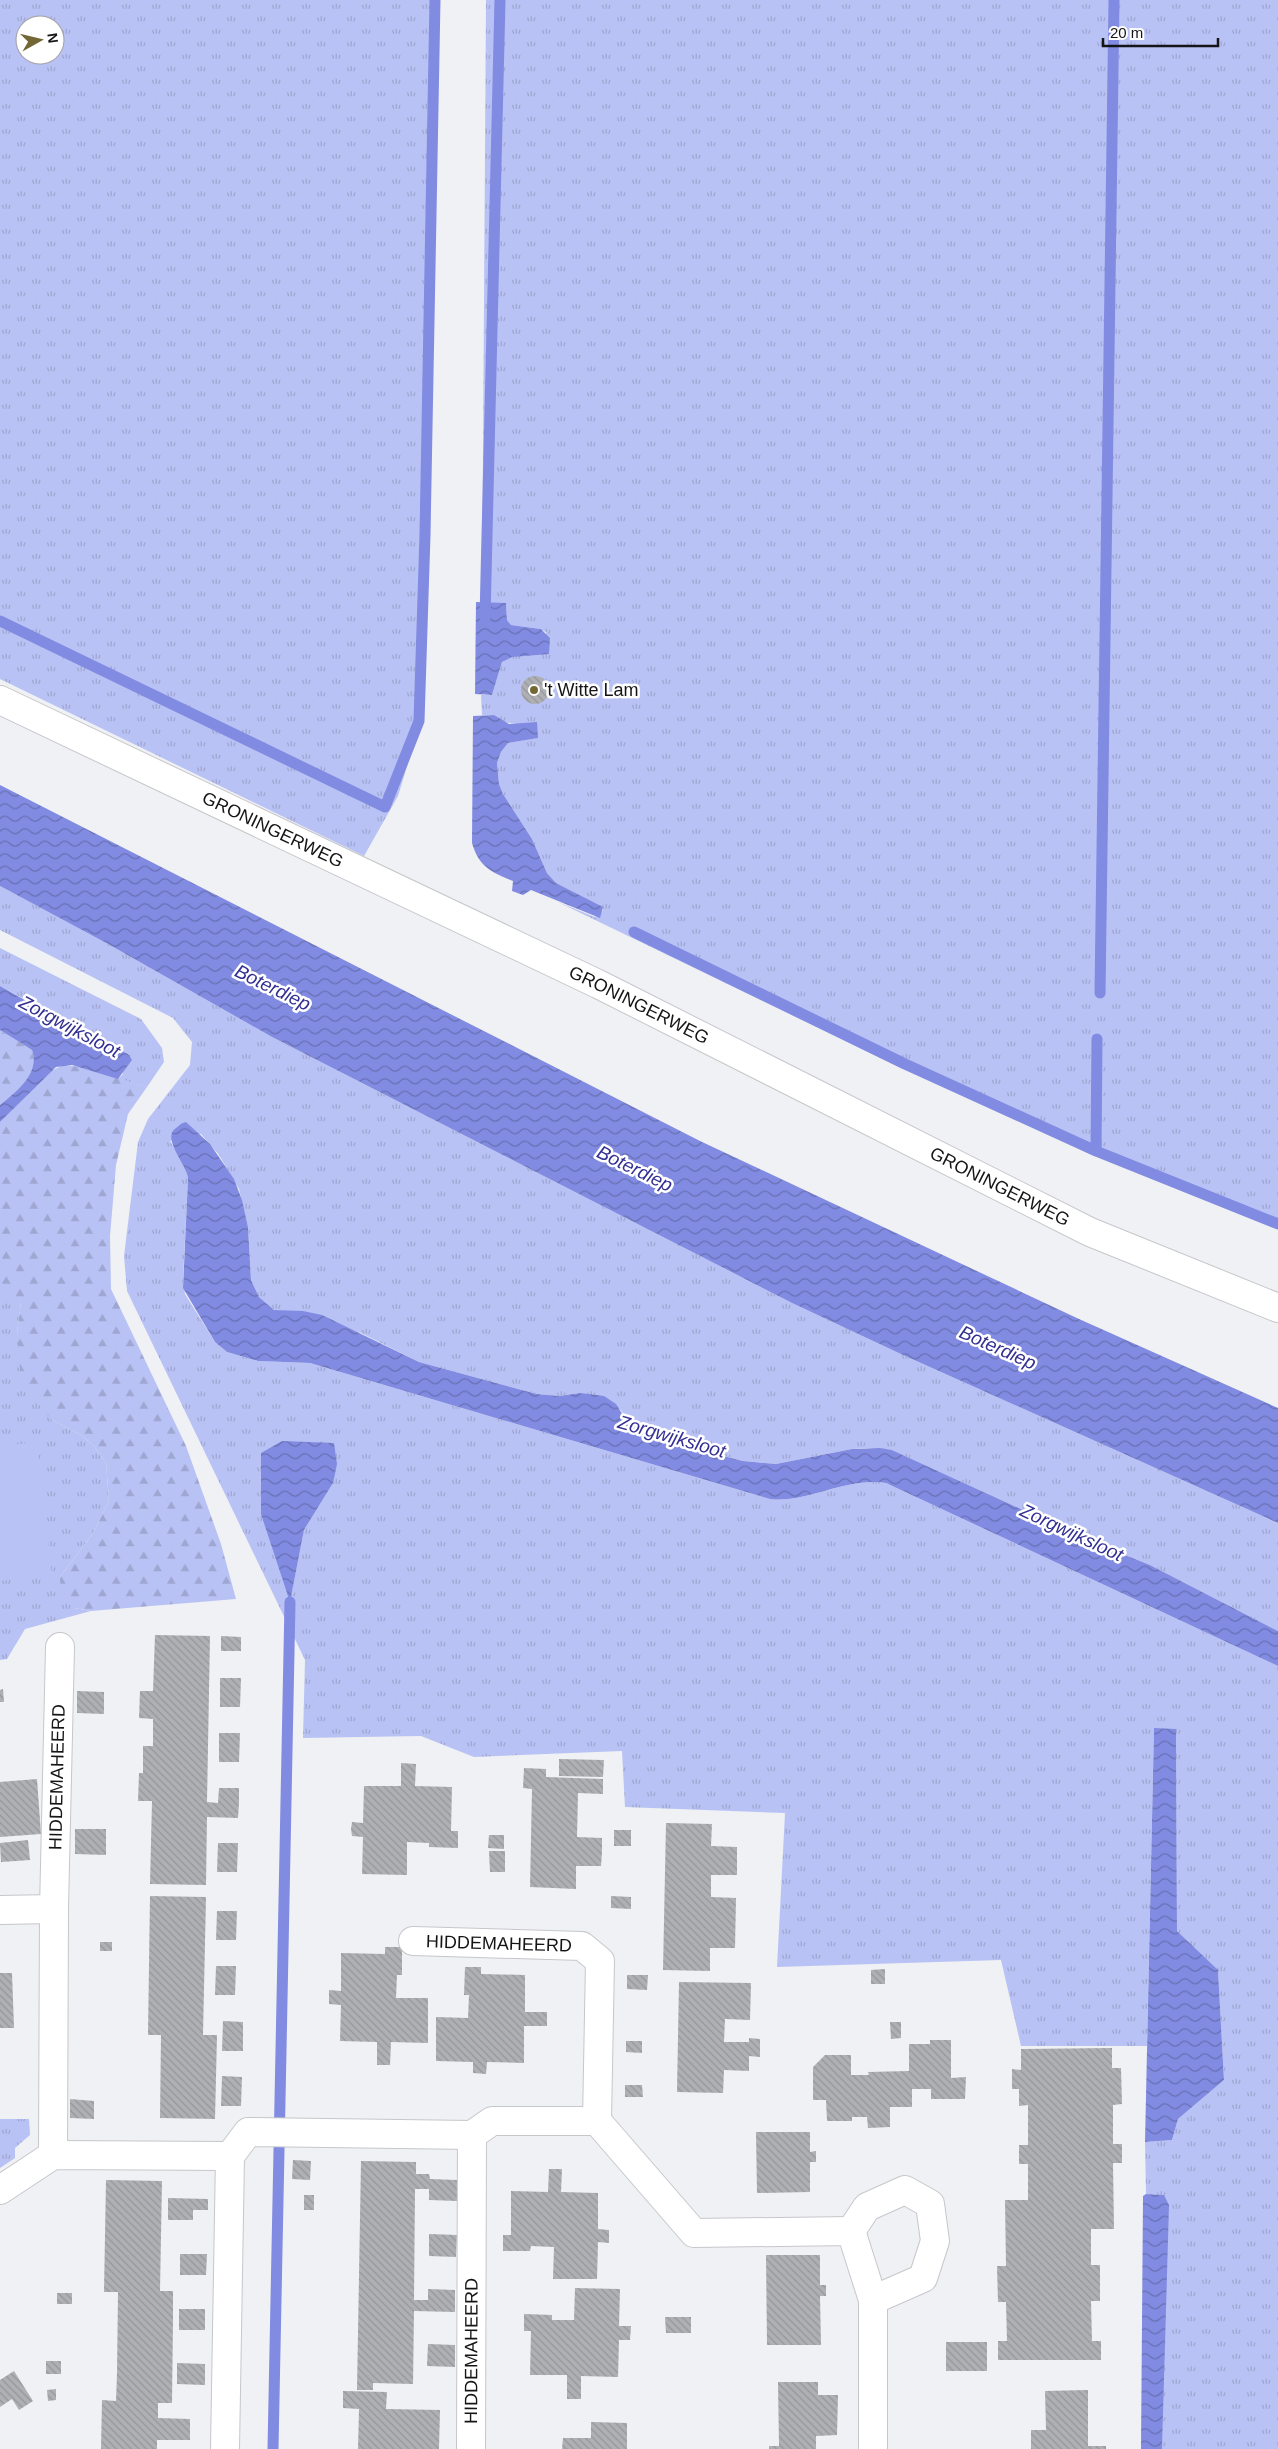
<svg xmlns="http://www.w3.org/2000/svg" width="1278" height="2449" viewBox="0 0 1278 2449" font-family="Helvetica,sans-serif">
	<defs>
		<pattern id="grass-tufts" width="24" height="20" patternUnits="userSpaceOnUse" patternTransform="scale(1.25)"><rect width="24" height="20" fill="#b9c2f5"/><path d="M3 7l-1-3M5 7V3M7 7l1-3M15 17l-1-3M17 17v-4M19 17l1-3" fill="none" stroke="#9ea6d1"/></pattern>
		<pattern id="forest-firs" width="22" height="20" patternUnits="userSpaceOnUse" patternTransform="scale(1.25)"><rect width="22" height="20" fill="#b9c2f5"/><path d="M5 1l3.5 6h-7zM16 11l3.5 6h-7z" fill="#9ea6d1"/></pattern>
		<pattern id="water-waves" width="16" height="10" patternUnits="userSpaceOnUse" patternTransform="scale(1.25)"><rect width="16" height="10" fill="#818be1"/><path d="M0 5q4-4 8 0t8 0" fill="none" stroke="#6870b5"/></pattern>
		<pattern id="building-back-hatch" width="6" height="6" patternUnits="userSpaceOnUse" patternTransform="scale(1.25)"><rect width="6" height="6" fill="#afb0b4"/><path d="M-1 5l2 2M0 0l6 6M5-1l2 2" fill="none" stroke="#96969a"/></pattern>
	</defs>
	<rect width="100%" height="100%" fill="#f0f1f4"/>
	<path fill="url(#grass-tufts)" fill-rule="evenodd" d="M0,0H435L422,717L398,796L364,856L0,679ZM25,25H55V55H25Z
		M486,0H1278V1222L1223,1203L901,1068L558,902L595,917L603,910L602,907L556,883L547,873L532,839L503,794L499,784L497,763L501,752L508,743L537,738L518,724L503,722L494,715H482L481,695H492L502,662L547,633L541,629L511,625L507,620L506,603H482Z
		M0,886L108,944L272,1037L792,1303L903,1355L1278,1523V1631L1150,1565L1095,1543L892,1450L866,1448L852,1449L776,1464L743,1461L692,1448L630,1426L621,1410L580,1393L559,1396L537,1394L419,1362L361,1333L291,1312L274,1310L259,1297L251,1280L248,1227L239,1189L219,1155L201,1134L170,1141L184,1164L188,1178L183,1281L185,1294L215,1342L227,1352L258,1361L310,1363L770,1499C805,1504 846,1477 886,1483L1278,1666V2449H1162L1164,2195L1146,2194L1145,2142L1172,2140L1178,2119L1224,2080L1218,1971L1177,1931L1176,1730L1154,1729L1147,2046H1021L1001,1960L777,1967L785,1813L625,1807L622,1751L474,1757L421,1736L303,1738L305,1660L127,1291L124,1256L138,1142L148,1119L190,1065L192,1042L173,1018L0,930ZM282,1441L333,1483L304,1530L290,1601Z
		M0,948L141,1019L162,1048L164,1062L147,1087L118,1079L123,1074L116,1049L0,986Z
		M0,1302H21L17,1333L52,1420L81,1435L94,1446L106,1463L109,1501L93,1533L60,1577L74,1608L91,1611L25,1629L7,1659L0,1660Z
		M0,2119H29L30,2135L15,2148V2158L0,2168Z"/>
	<path fill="url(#forest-firs)" d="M0,1030L32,1050C40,1075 18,1091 0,1105Z
		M63,1065L82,1067L147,1087L128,1114L116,1165L110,1236L111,1289L186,1446L221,1544L236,1599L91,1611L74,1608L61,1596L60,1577L93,1533L109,1501L106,1463L94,1446L81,1435L52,1420L21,1383L17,1333L21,1302H0V1122L49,1072Z"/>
	<path fill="#b9c2f5" d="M37,1442L52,1575L0,1581V1446Z"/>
	<path fill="url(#water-waves)" d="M476,602L506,603L507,620L511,625L541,629L550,638L549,654L512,657L502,662L492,695L475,694Z
		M494,715L509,724L537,722L538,738L508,743L501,752L497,763L499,784L503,794L532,839L547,873L556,883L603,907L600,918L531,890L523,895L512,891L513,881C491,872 479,867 472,843L473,716Z
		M0,785L700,1141L1079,1319L1278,1408V1523L903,1355L792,1303L272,1037L108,944L0,886Z
		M0,986L90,1037L128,1054L132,1060L118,1079L72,1065L56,1067L0,1122V1105C17,1091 40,1074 32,1050L0,1030Z
		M186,1122L210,1144L234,1179L242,1200L248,1227L251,1280L259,1297L274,1310L303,1311L322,1315L419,1362L537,1394L559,1396L580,1393L604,1396L616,1404L630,1426L692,1448L743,1461L776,1464L852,1449L880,1448L892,1450L1095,1543L1150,1565L1278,1631V1666L886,1483C846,1477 805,1504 770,1499L310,1363L258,1361L227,1352L215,1342L183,1288L188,1178C186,1163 161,1138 176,1128C180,1125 181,1123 186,1122Z
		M282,1441L334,1443L337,1464L333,1483L304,1530L290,1602L261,1514V1453Z
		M1154,1728L1176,1729L1177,1931L1218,1970L1224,2080L1178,2119L1172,2140L1145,2142Z
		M1146,2194L1164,2195L1169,2205L1162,2449H1141L1143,2196Z"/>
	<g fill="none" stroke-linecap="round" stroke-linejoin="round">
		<path stroke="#818be1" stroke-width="11" d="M485,618L500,0
			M0,621L385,807L419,721L425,535L435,0
			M634,932L905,1064L1096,1151
			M1100,993L1114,0
			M1097,1039L1096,1151L1278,1224
			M273,2449L290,1602"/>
	</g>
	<path fill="url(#building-back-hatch)" d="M521 690a14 14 0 1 1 28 0a14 14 0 1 1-28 0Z
		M155,1635L210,1636L207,1802L218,1803L219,1788H239V1803L238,1818L207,1817L206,1885L150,1884L152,1801H138L139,1773H143V1746H153V1719L139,1718L140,1691H153Z
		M221,1636L241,1637V1651H221Z
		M220,1678H241L240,1707H220Z
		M3,1689L4,1702H0V1690Z
		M77,1691L104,1692V1714L77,1713Z
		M219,1733H240L239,1762H219Z
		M559,1759L604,1760L603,1777L559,1776Z
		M401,1763L416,1764L415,1786L452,1787L451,1831H458V1848L429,1847V1843L407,1842V1875L362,1874L363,1837L352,1836L351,1829L352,1822L363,1823L364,1786H401Z
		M524,1768L546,1769V1777L603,1779V1794L578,1793L577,1837L602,1838V1852L601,1866H576V1889L530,1887L532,1789L523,1788Z
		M37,1779L41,1834L0,1837V1782Z
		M666,1823L712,1824L711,1846L737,1847V1875H711V1897L736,1898L735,1948H710V1971L663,1970Z
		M75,1829H106V1855L75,1854Z
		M614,1830H631V1846H614Z
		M489,1835H504V1849L488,1848Z
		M28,1840L30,1860L1,1862L0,1843Z
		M218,1843H238L237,1872H217Z
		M489,1851H505V1872H490Z
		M150,1896L206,1897L203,2035H217L215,2119L160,2118L161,2035H148Z
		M611,1896L631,1897V1909L611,1908Z
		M217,1911H237L236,1940H216Z
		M100,1942H112V1951H100Z
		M385,1947H402V1975H397L396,1998H428V2043L391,2042L390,2065H377V2042L340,2041L341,2005L329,2004V1990L341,1991V1953L385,1954Z
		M216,1966H236L235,1995H215Z
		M465,1967H481V1974L525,1975V2012H547V2026H524V2063L487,2062L486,2074L473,2073V2062L436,2061V2017L468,2018L469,1995H464Z
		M885,1969V1984H871V1970Z
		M0,1973H12L14,2028H0Z
		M627,1975H648L647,1990L627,1989Z
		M679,1982L751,1983L750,2020L725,2019L724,2042H749V2038L760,2039V2057L749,2056V2071L724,2070L723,2093L677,2092Z
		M223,2021L243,2022V2051H222Z
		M890,2022H901V2038L891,2039Z
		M930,2040H951V2078L966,2077L965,2099H931V2089H912V2107H890V2127L868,2128L867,2117H852V2121H827L826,2100H813V2067L825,2055H851V2075H869L868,2072L909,2071V2044H930Z
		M626,2041H642V2053L626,2052Z
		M1112,2048V2068H1121L1122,2104L1113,2105V2144H1122V2163H1113L1114,2229H1091V2265H1100V2301H1091L1092,2341H1101V2360H998V2341H1007L1006,2302H998L997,2266H1006L1005,2200H1028V2164H1019V2145H1028V2105L1019,2106V2089H1012V2069L1021,2070V2049Z
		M222,2076L242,2077L241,2106H221Z
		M625,2085H642L643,2097H625Z
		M70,2099L94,2101V2119L70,2118Z
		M756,2132H810V2152L816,2151V2162H810V2192L757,2193Z
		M293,2160L311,2161L310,2180L292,2179Z
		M361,2161L416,2162V2174H429L430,2179L457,2180V2201L429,2200V2189H415L414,2300H428V2289L455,2290V2312L414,2311L413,2384L373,2383V2390H357Z
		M549,2169H562L561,2192L598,2193V2229L609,2230V2243L598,2242L597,2279H553L554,2247L531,2246L530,2251H503V2235H511V2191L548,2192Z
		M106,2180L162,2181L160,2291H173V2319L172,2403H158V2418L190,2419V2440H157V2449H101L102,2400L116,2401L117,2374L118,2292H104Z
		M304,2195H314V2210H304Z
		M168,2198L208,2199V2210H193V2220H168Z
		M429,2234L457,2235L456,2257L429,2256Z
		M180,2254H207L206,2275H180Z
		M766,2255H820V2285H826V2296H820L821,2345H767Z
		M575,2288L620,2289L619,2326H631L630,2340H619L618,2377L581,2376V2399H567V2375H530L531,2331H524V2314L552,2315V2320H574Z
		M57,2293H72V2304H57Z
		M179,2309H205V2330H179Z
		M665,2317H691V2333H666Z
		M946,2342H987V2371H946Z
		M428,2344L455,2345V2367L427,2366Z
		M46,2361H61V2374H46Z
		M177,2363L205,2364V2385L177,2384Z
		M14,2371L33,2401L19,2410L12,2399L0,2407V2380Z
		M778,2382H818V2395H838L837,2435L816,2436V2449H769V2446H779Z
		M56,2389V2400L48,2401L47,2390Z
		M1088,2390V2446H1106V2449H1031V2430H1046L1045,2391Z
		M343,2391L387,2392L386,2409L440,2410L439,2449H358L359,2409L343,2408Z
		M591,2422L627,2423V2449H562L563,2438H591Z"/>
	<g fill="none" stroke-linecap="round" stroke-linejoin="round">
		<defs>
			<g id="street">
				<path d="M0,1910L54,1909"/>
				<path id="s1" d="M413,1941L582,1946L600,1961L597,2121"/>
				<path id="s2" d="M53,2155L54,1909L60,1647"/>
				<path d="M0,2190L53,2155L230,2156L248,2132L472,2135L492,2121H597L694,2233L851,2231L873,2300V2449"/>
				<path d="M851,2231L867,2207L905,2190L930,2204L935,2241L923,2278L873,2300"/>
				<path d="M225,2449L230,2156"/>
				<path id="s3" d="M471,2449L472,2135"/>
			</g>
			<g id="secondary">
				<path id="s4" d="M0,700L598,984L1090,1232L1278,1308"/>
			</g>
		</defs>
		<use href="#street" stroke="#c6c7cb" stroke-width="30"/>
		<use href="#secondary" stroke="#c6c7cb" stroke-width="30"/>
		<use href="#street" stroke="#fff" stroke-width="28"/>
		<use href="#secondary" stroke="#fff" stroke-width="28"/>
	</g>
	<circle fill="#736835" stroke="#fff" stroke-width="2" cx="534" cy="690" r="5"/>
	<g text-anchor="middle" stroke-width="5" stroke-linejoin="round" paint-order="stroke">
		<g font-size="18" fill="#151517" stroke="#fff" text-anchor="start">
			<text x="544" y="696">'t Witte Lam</text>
		</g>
		<g font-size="18" fill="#151517" stroke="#fff">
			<text dy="6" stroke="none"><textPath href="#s4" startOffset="302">GRONINGERWEG</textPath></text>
			<text dy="6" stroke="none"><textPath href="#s4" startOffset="708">GRONINGERWEG</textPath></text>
			<text dy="6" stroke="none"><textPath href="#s4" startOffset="1112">GRONINGERWEG</textPath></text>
			<text dy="6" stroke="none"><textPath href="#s2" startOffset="378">HIDDEMAHEERD</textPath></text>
			<text dy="6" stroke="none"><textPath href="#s1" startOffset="86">HIDDEMAHEERD</textPath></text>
			<text dy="6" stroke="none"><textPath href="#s3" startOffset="98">HIDDEMAHEERD</textPath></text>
		</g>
		<g font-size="19" font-style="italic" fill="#333093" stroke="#fff">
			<text transform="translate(273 987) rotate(26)" y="7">Boterdiep</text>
			<text transform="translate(70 1026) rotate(28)" y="7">Zorgwijksloot</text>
			<text transform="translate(635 1168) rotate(26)" y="7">Boterdiep</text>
			<text transform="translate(998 1347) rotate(24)" y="7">Boterdiep</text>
			<text transform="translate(672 1436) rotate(16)" y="7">Zorgwijksloot</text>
			<text transform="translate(1072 1532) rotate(25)" y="7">Zorgwijksloot</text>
		</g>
	</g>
	<g transform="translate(40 40) rotate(82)"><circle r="24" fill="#ffffff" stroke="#a1a1a2"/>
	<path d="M0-4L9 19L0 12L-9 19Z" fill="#736835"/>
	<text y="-8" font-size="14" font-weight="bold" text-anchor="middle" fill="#151517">N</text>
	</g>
	<path d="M1103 38v8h115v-8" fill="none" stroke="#151517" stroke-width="2.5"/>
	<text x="1110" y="38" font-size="15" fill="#151517" stroke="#ffffff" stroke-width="4" paint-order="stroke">20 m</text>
</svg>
